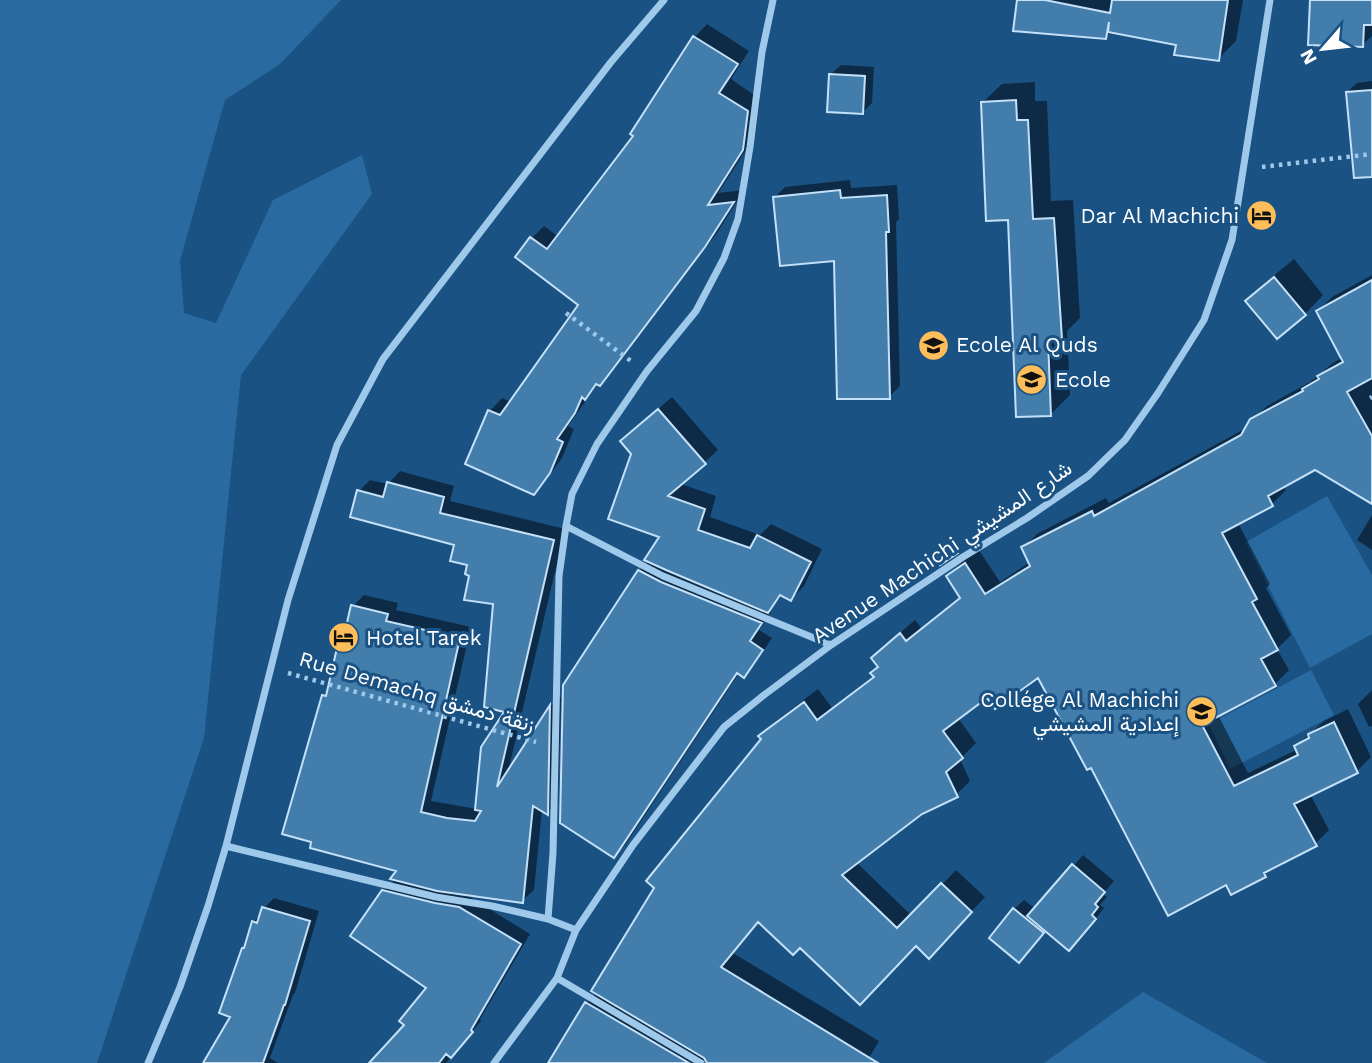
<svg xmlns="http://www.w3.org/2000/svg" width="1372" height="1063" viewBox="0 0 1372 1063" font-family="'Work Sans',Vazirmatn,sans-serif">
	<rect width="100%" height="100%" fill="#1a5283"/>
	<path fill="#296ba0" d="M0,0H341L280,64L225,100L180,261L184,313L216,323L273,200L362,155L372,194L241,375L204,738L97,1063H0Z
		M1327,496L1372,575V634L1310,668L1245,541L1246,542Z
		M1311,670L1334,715L1230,769L1209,724Z
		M1143,992L1267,1063H1044Z"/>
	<path fill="#0007" d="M1019,0H1243L1236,41L1218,59L1178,43L1112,31L1106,37Z
		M1312,0H1372V36L1362,45Z
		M707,24L749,51L731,79L760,99L755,136L718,193L744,190L717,233L612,371L590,392L587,399L568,426L574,429L562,458L546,480L534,493L467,464L490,411L502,398L511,402L581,305L532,238L544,226L559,237L636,136L632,133L695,37Z
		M841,65L874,67L872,103L862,113L831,74Z
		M1372,81V138L1347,92L1357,83Z
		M1035,82V101H1047L1051,201L1073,200L1080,318L1067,331L1070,395L1051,414L1009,218L983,102L1002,84Z
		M850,180L851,188L897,185L899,219L896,222L900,386L889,397L836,259L774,198L785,187Z
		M1294,259L1323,295L1305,314L1248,301L1266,282Z
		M1372,275V502L1315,468L1283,486L1286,490L1272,504L1238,523L1270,584L1266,588L1291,635L1277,649L1289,670L1275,684L1218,715L1248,773L1298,749L1296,746L1324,721L1348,709L1371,757L1357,771L1310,794L1329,830L1315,844L1274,866L1265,875L1227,883L1092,766L1039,675L987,696L958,718L976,743L960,759L970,781L956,795L921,813L856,862L912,916L956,870L985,897L943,942L800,946L759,921L733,953L879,1041L866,1063H546L548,1061L551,1063L587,1003L597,992L763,739L761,736L775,722L818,689L832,708L875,675L879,666L873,658L887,644L915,620L921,628L961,596L948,576L962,562L979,550L1000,582L1030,562L1023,548L1037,534L1106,498L1109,503L1248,427L1252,420L1267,406L1310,382L1333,363L1343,357L1318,311L1332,297Z
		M672,397L718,450L681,484L716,496L710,517L760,535L771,524L822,549L804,586L791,599L783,594L768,611L771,612L759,630L772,638L754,665L743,675L739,673L625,845L614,856L639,571L650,560L662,536L633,454L635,429Z
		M400,471L454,486L450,501L565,529L508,772L551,706L561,697L558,802L547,813L542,809L534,890L522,901L457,892L456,895L470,897L530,934L480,1019L481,1021L446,1063H372L406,1025L428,988L383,891L396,879L398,870L324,695L329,690L344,627L349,622L353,606L364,595L398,603L396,610L471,627L431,801L477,809L507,711L495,603L456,544L359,491L370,480L388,484Z
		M1372,515V550L1357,540Z
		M1372,690V726L1369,727L1358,704Z
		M1083,855L1114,881L1103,894L1107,897L1100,905L1104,908L1079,940L1046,930L1028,951L1014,909L1024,900L1036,909Z
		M274,898L319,911L295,993L293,995L270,1058L278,1063H205L233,1016L243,948L246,945L253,922L262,914L264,908Z"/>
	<path fill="#437dac" stroke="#c4e1f8" stroke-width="2" d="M1017,0H1045L1110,13L1112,0H1228L1219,61L1174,55L1176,45L1108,32L1109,22L1106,39L1013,31Z
		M1310,0H1372V25H1364L1363,47L1308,45Z
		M693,36L738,64L719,93L748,111L743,150L708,205L734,202L705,247L600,386L596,384L585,400L582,397L575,413L557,439L563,442L550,473L534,495L465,464L488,410L500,415L578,305L515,257L530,237L547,249L633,136L630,134Z
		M829,74L865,76L863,114L827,112Z
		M1372,90V177L1354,178L1346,92Z
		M1016,100L1017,120H1028L1033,219L1054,218L1062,339L1048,340L1051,416L1016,417L1008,220L986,221L981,102Z
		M840,190L841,198L887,195L889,232H886L890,399H837L834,261L780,266L773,197Z
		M1274,277L1306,315L1277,339L1245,301Z
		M1372,280V378L1347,392L1372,436V504L1315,470L1268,496L1273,506L1222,533L1257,599L1252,602L1278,650L1261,659L1276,686L1202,725L1234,786L1298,755L1294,746L1309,738L1308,734L1334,722L1358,773L1294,804L1317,846L1264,873L1266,877L1231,895L1226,885L1168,916L1091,768L1087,770L1038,678L995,709L987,698L943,731L963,758L946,772L958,797L922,814L842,875L897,928L941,883L972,912L929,959L916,946L860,1005L800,948L793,955L758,922L721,967L878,1063H707L704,1058L591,991L654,888L646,881L761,739L758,736L804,702L817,720L874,677L870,673L878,667L871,658L900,633L906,641L960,598L946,576L965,563L985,594L1030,566L1021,547L1092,511L1094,516L1241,435L1250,419L1303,391L1302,389L1319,379L1317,376L1343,362L1316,311Z
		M658,409L706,464L668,496L705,509L698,530L750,548L757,535L811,562L791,601L780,595L768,613L666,570L644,560L659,537L608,519L631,454L620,441Z
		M387,482L444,497L440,513L554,540L497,787L550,705L548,815L533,806L523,903L437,891L390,879L396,871L310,848L311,842L282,834L322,695L326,696L342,626L346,627L351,605L388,614L386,621L460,638L421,812L447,818L475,821L481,811L475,810L481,747L504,712L484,707L493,604L464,600L469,576L465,574L467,565L450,561L454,545L350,517L357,490L383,497Z
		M952,544L958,553L940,565L934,555Z
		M638,570L661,582L762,623L750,641L763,650L744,678L737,673L614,858L560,823L563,685Z
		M1072,864L1105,892L1095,904L1098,907L1092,915L1096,919L1069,951L1027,916Z
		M382,890L435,903L459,907L521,944L471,1030L473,1032L451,1058L446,1054L439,1063H369L404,1025L399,1021L426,988L350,936Z
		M262,907L310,921L285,1005H284L263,1063H203L230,1017L219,1013L242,948H244L252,921L257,923Z
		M1013,908L1044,933L1019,963L989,938Z
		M585,1002L689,1063H548Z"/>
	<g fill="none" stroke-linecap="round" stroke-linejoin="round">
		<path stroke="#9fc9eb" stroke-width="4.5" stroke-dasharray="3.5 5" stroke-linecap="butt" d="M1262,167L1372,154
			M566,313L631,361
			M1370,398L1372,397
			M288,673L536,742"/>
		<path stroke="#9fc9eb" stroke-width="7" d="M566,526L663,576L831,645
			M226,846L436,897L492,906L548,919L576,930
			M548,919L553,853L559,576L566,526L572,494L597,444L647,371L696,311L724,258L738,219L750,147L762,52L773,0
			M557,978L701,1063
			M148,1063L180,987L208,906L226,846L288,600L337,445L383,359L611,62L664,0
			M494,1063L557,978L576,930L633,845L724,727L764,695L831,645L963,557L1027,518L1088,476L1125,440L1158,393L1204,320L1232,240L1270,0"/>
	</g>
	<defs>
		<symbol id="hotel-disc" viewBox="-11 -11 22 22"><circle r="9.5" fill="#fdbe5a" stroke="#1a5283"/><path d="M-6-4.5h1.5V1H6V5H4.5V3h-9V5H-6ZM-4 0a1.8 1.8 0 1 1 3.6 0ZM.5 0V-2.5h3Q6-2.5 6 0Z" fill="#111"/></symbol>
		<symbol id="school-disc" viewBox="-11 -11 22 22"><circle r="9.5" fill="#fdbe5a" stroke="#1a5283"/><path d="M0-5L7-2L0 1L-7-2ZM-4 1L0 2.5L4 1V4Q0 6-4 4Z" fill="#111"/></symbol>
		<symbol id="university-disc" viewBox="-11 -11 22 22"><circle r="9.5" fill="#fdbe5a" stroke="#1a5283"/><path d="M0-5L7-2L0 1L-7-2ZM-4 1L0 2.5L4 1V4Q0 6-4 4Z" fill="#111"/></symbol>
	</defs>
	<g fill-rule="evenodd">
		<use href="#hotel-disc" x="1244" y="198" width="35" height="35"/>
		<use href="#school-disc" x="916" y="328" width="35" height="35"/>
		<use href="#school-disc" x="1014" y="362" width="35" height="35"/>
		<use href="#hotel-disc" x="326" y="620" width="35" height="35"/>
		<use href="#university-disc" x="1184" y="694" width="35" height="35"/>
	</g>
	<g text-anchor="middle" stroke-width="6" stroke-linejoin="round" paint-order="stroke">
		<g font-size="21" fill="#fff" stroke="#1a5283" text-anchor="start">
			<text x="1239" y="223" text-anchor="end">Dar Al Machichi</text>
			<text x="956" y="352">Ecole Al Quds</text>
			<text x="1055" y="387">Ecole</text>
			<text x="366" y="645">Hotel Tarek</text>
			<text x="1179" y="707" text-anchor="end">Collége Al Machichi<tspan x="1179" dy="24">إعدادية المشيشي</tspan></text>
		</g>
		<g font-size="21" fill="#fff" stroke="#1a5283">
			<text transform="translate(942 552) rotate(-34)" y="7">Avenue Machichi شارع المشيشي</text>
			<text transform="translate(417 692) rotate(16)" y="7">Rue Demachq زنقة دمشق</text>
		</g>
	</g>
	<g transform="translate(1323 49) rotate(242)" stroke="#1a5283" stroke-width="5" paint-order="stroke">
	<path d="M0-5L12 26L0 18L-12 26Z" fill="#ffffff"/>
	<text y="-10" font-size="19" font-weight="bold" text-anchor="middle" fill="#ffffff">N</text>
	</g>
</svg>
